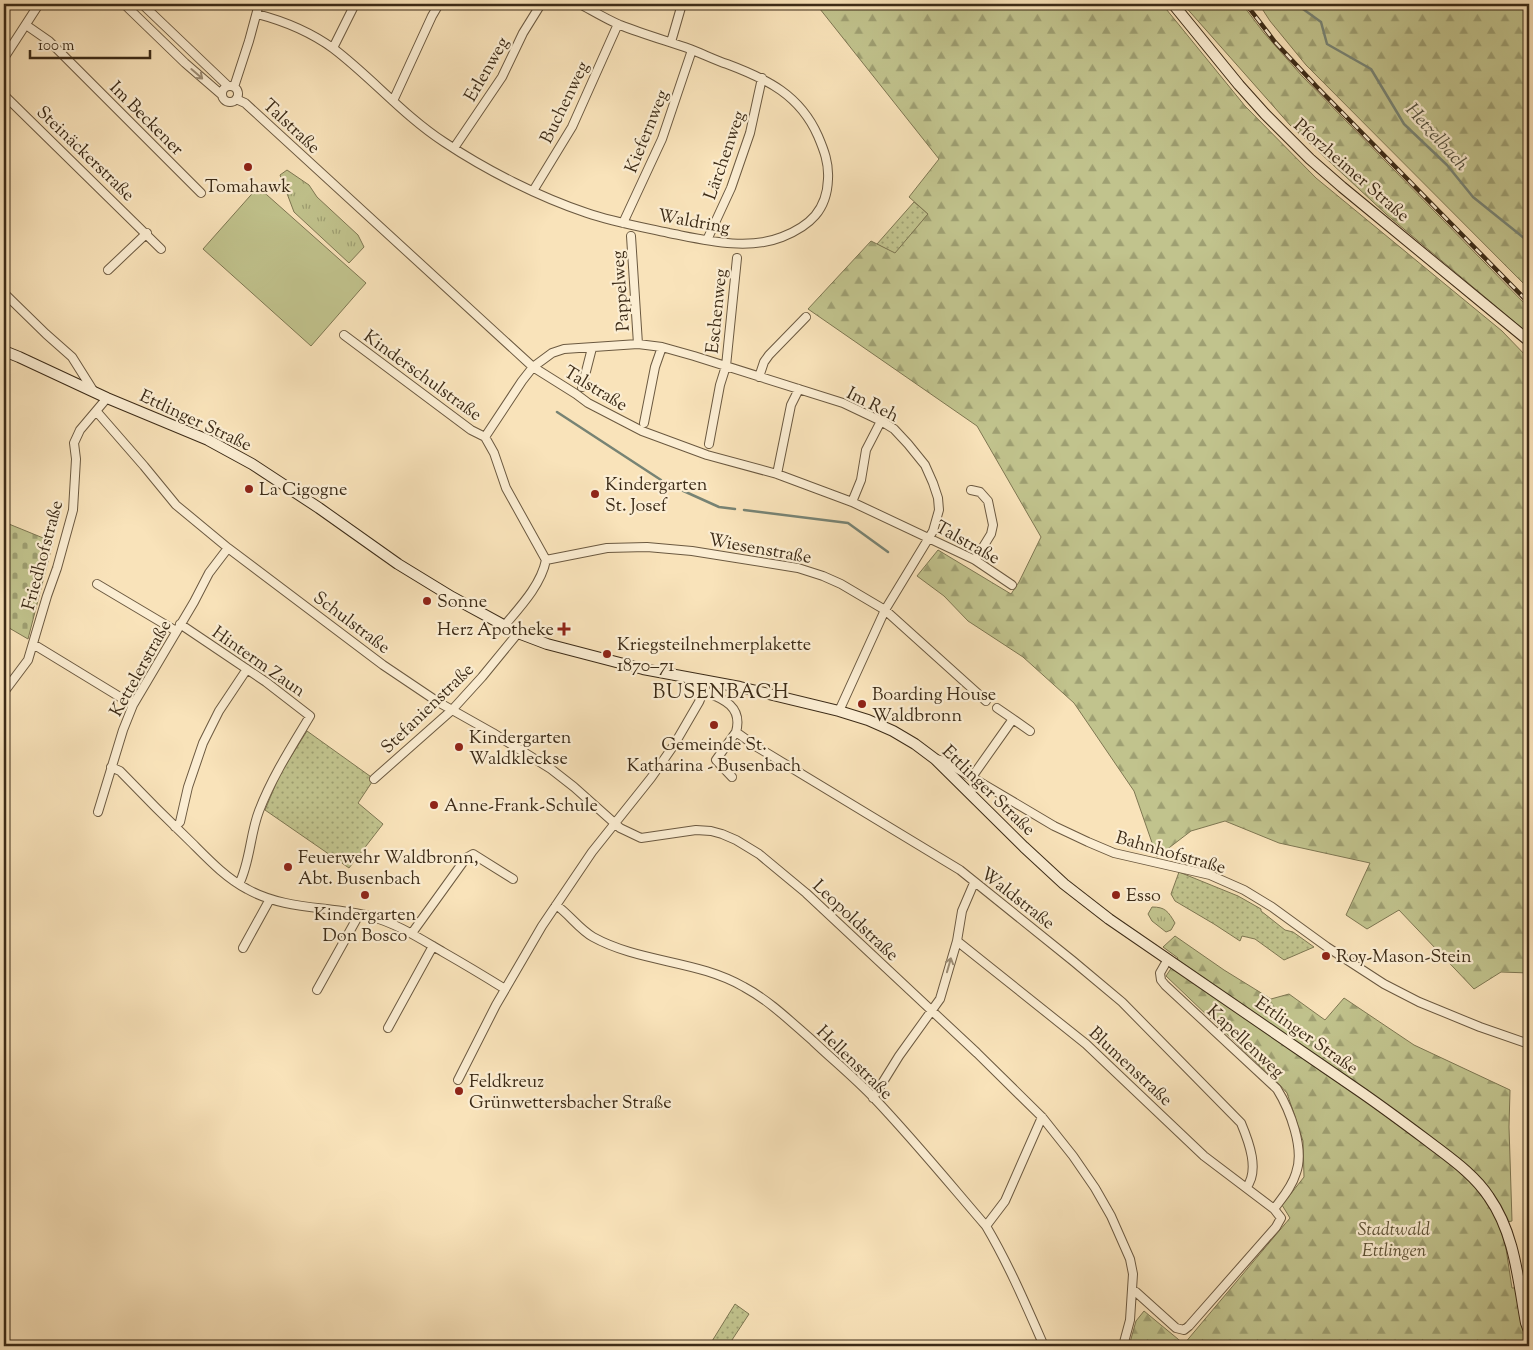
<svg xmlns="http://www.w3.org/2000/svg" width="1533" height="1350" viewBox="0 0 1533 1350" font-family="'Sorts Mill Goudy',serif">
	<defs>
		<pattern id="grass-dots" width="8" height="8" patternUnits="userSpaceOnUse" patternTransform="scale(1.25)"><rect width="8" height="8" fill="#c1c38d"/><path d="M2 2h.1M6 6h.1" fill="none" stroke="#9e9f72" stroke-width="1.8" stroke-linecap="round"/></pattern>
		<pattern id="forest-firs" width="22" height="20" patternUnits="userSpaceOnUse" patternTransform="scale(1.25)"><rect width="22" height="20" fill="#c1c38d"/><path d="M5 1l3.5 6h-7zM16 11l3.5 6h-7z" fill="#9e9f72"/></pattern>
		<pattern id="cemetery-stones" width="16" height="16" patternUnits="userSpaceOnUse" patternTransform="scale(1.25)"><rect width="16" height="16" fill="#c1c38d"/><path d="M2 7V4a2 2 0 0 1 4 0v3zM10 15v-3a2 2 0 0 1 4 0v3z" fill="#9e9f72"/></pattern>
		<pattern id="park-tufts" width="24" height="20" patternUnits="userSpaceOnUse" patternTransform="scale(1.25)"><rect width="24" height="20" fill="#c1c38d"/><path d="M3 7l-1-3M5 7V3M7 7l1-3M15 17l-1-3M17 17v-4M19 17l1-3" fill="none" stroke="#9e9f72"/></pattern>
	</defs>
	<rect width="100%" height="100%" fill="#f9e3ba"/>
	<filter id="stains"><feTurbulence type="fractalNoise" baseFrequency=".004" numOctaves="4"/><feColorMatrix values="0 0 0 0 .2 0 0 0 0 .09 0 0 0 0 .02 0 0 0 .5 -.17"/></filter>
	<radialGradient id="worn" r=".72"><stop offset=".6" stop-color="#630" stop-opacity="0"/><stop offset="1" stop-color="#630" stop-opacity=".3"/></radialGradient>
	<path fill="url(#grass-dots)" stroke="#7e7752" d="M914,202L928,214L895,254L877,244Z
		M307,731L374,779L358,803L383,824L349,868L265,810L280,774Z
		M1179,872L1238,896L1261,909V911L1285,930L1293,932L1314,947L1284,960L1255,939L1242,936L1240,941L1214,924L1175,901L1171,894Z
		M735,1304L749,1314L728,1346H709Z"/>
	<path fill="url(#forest-firs)" stroke="#7e7752" d="M816,4H1162L1245,106L1316,178L1502,331L1529,359V875H1525V912L1529,914V973L1501,972L1474,989L1399,910L1367,929L1346,915L1370,863L1279,843L1225,821L1191,831L1157,857L1134,791L1074,703L1023,657L968,621L944,596L917,576L938,550L1011,594L1019,582L1041,537L977,426L808,309L871,241L895,253L928,214L909,197L939,159Z
		M1183,4H1242L1264,33L1302,76L1529,308V334L1386,214L1290,125Z
		M1259,4H1529V289L1306,65L1270,21Z
		M1175,936L1224,970L1271,999L1289,994L1325,1020L1344,998L1414,1045L1510,1090L1509,1127L1512,1221L1498,1224L1505,1242L1512,1288L1529,1287V1346H1129L1136,1321L1144,1311L1184,1344L1290,1218L1282,1205L1304,1177L1303,1141L1287,1093L1279,1084L1166,976L1178,958L1163,947Z"/>
	<path fill="url(#cemetery-stones)" stroke="#7e7752" d="M4,522L53,542L28,639L4,625Z"/>
	<path fill="url(#park-tufts)" stroke="#7e7752" d="M287,170L309,185L317,197L358,235L364,247L349,263L294,212L280,175Z
		M1152,907C1165,907 1168,911 1175,923L1171,930L1166,932L1152,921L1148,914Z"/>
	<path fill="#c1c38d" stroke="#7e7752" d="M258,187L366,283L311,346L203,249Z"/>
	<g fill="none" stroke-linecap="round" stroke-linejoin="round">
		<path stroke="#778374" stroke-width="2.5" d="M1296,4L1321,22L1327,44L1371,69L1404,124L1447,165L1473,197L1529,242
			M557,412L661,480
			M668,484L719,507L735,509
			M744,510L848,523L888,552"/>
		<defs>
			<path id="street" d="M124,4L185,63L222,95
				M142,4L228,86
				M257,14C284,21 312,33 334,49C372,78 404,116 444,142C486,170 539,197 587,213C613,222 642,227 669,233C705,240 747,251 782,237C810,226 827,210 828,179C829,163 824,150 818,136C800,95 767,79 727,64C715,60 703,54 690,49C667,41 643,34 620,25C606,19 593,11 580,4
				M26,25L49,41L201,193
				M671,42L682,4
				M333,48L355,4
				M4,58L39,4
				M222 94a8 8 0 1 1 16 0a8 8 0 1 1-16 0Z
				M234,87L249,41L259,4
				M4,95L161,249
				M236,99L245,103L533,367L576,394L588,403L642,431L707,455L777,474L852,502L975,560L1012,585
				M393,101L432,16L439,4
				M454,148L502,77L523,33L541,4
				M533,191L572,127L618,24
				M623,223L662,139L692,50
				M631,236L638,344
				M707,240L731,188L750,133L762,78
				M108,270L147,233
				M4,293L46,334L72,357L94,392
				M344,335L471,430L485,437
				M759,377L764,362L769,355L806,317
				M582,387L592,348
				M97,412L144,466L176,505L228,548L383,665L438,702L493,733L551,769L574,787L620,828L641,838L696,830L711,831L722,834L736,840L759,854L806,893L977,1053L1042,1117L1073,1156L1095,1188L1111,1216L1130,1259L1133,1274L1130,1320L1123,1346
				M644,423L655,367L662,347
				M709,444L720,385L726,366L737,258
				M777,474L791,405L799,389
				M971,490L980,492L988,501L993,525L991,534L975,560
				M852,502L861,480L866,450L881,421
				M546,560L607,548L647,547L692,551L798,568L823,576L841,584L885,610L986,701
				M97,584L176,631
				M180,624L266,682L310,716C292,746 272,777 259,811C250,834 250,863 239,884
				M504,626C520,607 541,585 546,560L506,488L494,453L485,437L522,381L533,367L552,353L564,349L638,344L662,347L694,356L843,403L881,421L894,429L908,444L925,465L933,483L938,498L939,510L933,531L885,610L839,711
				M33,644L133,705
				M704,691C724,699 743,707 736,732L757,747L960,870L1073,961L1122,1002L1241,1123C1249,1142 1260,1171 1246,1188
				M4,692L28,660L47,596L57,568L73,510L76,459L74,443L80,430L107,398
				M997,708L1013,719
				M936,759L944,761L968,775L1054,826L1088,842L1114,853L1210,875L1244,890L1272,907L1327,947L1384,984L1419,1002L1480,1027L1529,1044
				M111,767L120,771C144,796 168,820 192,843C209,860 226,878 247,889C284,910 329,906 369,916C396,923 419,938 443,952C464,964 484,976 505,989
				M732,777L716,760L736,732
				M972,777L1013,719L1030,731
				M374,779L452,710L482,677L518,633
				M98,812L123,730L133,705L194,602L209,573L228,548
				M175,827L180,822L188,787L203,743L219,711L247,669
				M556,905C569,914 579,929 593,937C640,963 698,960 744,987C770,1001 791,1022 813,1041C833,1060 855,1078 874,1098C913,1139 949,1183 986,1226C1009,1265 1026,1305 1044,1346
				M412,933L466,858L473,854L513,879
				M957,941L1086,1044L1204,1156L1274,1209L1281,1218L1276,1227L1189,1326L1184,1330L1176,1328L1136,1292L1132,1291
				M243,948L270,899
				M1168,959L1160,973L1161,980L1165,985L1277,1089C1290,1110 1305,1149 1296,1173C1292,1187 1282,1198 1274,1209
				M317,990L356,920L358,914
				M388,1028L433,946
				M458,1080L496,1005L542,926L592,852L651,778L674,745L699,702L705,688
				M873,1098L899,1056L940,999L957,941L962,911L974,883
				M986,1226L1005,1201L1042,1117"/>
			<path id="secondary" d="M1173,4L1239,85L1265,114L1310,159L1342,187L1529,341
				M4,351L19,357L107,398L208,440L252,464L319,508L398,564L452,597L518,633L547,644L643,669L740,687L839,711L868,720L893,731L915,744L935,759L1024,847L1064,884L1109,919C1191,975 1273,1031 1355,1088C1380,1105 1404,1123 1428,1141C1450,1158 1474,1174 1489,1197C1515,1234 1518,1280 1526,1323L1529,1331"/>
		</defs>
		<use href="#street" stroke="#6b5940" stroke-width="10"/>
		<use href="#secondary" stroke="#3c2b17" stroke-width="12"/>
		<use href="#street" stroke="#fbedd2" stroke-width="8"/>
		<use href="#secondary" stroke="#fbedd2" stroke-width="10"/>
		<defs>
			<path id="rail" d="M1246,4L1275,42L1316,86L1529,303"/>
		</defs>
		<use href="#rail" stroke="#3c2b17" stroke-width="4.5"/>
		<use href="#rail" stroke="#fbedd2" stroke-width="2.5" stroke-dasharray="8" stroke-linecap="butt"/>
	</g>
	<defs><path id="oneway-shaft" d="M-6 0H5M1.5-3L5.5 0L1.5 3" fill="none" stroke-width="1.6" stroke-linecap="round" stroke-linejoin="round" transform="scale(1.25)"/></defs>
	<g stroke="#9c8c74">
		<use href="#oneway-shaft" transform="translate(197 74) rotate(41)"/>
		<use href="#oneway-shaft" transform="translate(949 965) rotate(-74)"/>
	</g>
	<g fill="#8f2418" stroke="#fbedd2" stroke-width="2">
		<circle cx="248" cy="167" r="5"/>
		<circle cx="249" cy="489" r="5"/>
		<circle cx="595" cy="494" r="5"/>
		<circle cx="427" cy="601" r="5"/>
		<path d="M561.5 621.5h5v5h5v5h-5v5h-5v-5h-5v-5h5z"/>
		<circle cx="607" cy="654" r="5"/>
		<circle cx="862" cy="704" r="5"/>
		<circle cx="714" cy="725" r="5"/>
		<circle cx="459" cy="747" r="5"/>
		<circle cx="434" cy="805" r="5"/>
		<circle cx="288" cy="867" r="5"/>
		<circle cx="365" cy="895" r="5"/>
		<circle cx="1116" cy="895" r="5"/>
		<circle cx="1326" cy="956" r="5"/>
		<circle cx="459" cy="1091" r="5"/>
	</g>
	<g text-anchor="middle" stroke-width="4.5" stroke-linejoin="round" paint-order="stroke">
		<g font-size="18" fill="#3c2b17" stroke="#fbedd2">
			<text transform="translate(486 69) rotate(-60)" y="6">Erlenweg</text>
			<text transform="translate(564 102) rotate(-64)" y="6">Buchenweg</text>
			<text transform="translate(147 118) rotate(45)" y="6">Im Beckener</text>
			<text transform="translate(292 126) rotate(43)" y="6">Talstraße</text>
			<text transform="translate(646 131) rotate(-68)" y="6">Kiefernweg</text>
			<text transform="translate(86 153) rotate(44)" y="6">Steinäckerstraße</text>
			<text transform="translate(724 155) rotate(-71)" y="6">Lärchenweg</text>
			<text transform="translate(1352 170) rotate(41)" y="6">Pforzheimer Straße</text>
			<text transform="translate(694 221) rotate(10)" y="6">Waldring</text>
			<text transform="translate(620 291) rotate(-94)" y="6">Pappelweg</text>
			<text transform="translate(716 311) rotate(-84)" y="6">Eschenweg</text>
			<text transform="translate(423 375) rotate(36)" y="6">Kinderschulstraße</text>
			<text transform="translate(596 388) rotate(31)" y="6">Talstraße</text>
			<text transform="translate(873 404) rotate(27)" y="6">Im Reh</text>
			<text transform="translate(196 420) rotate(25)" y="6">Ettlinger Straße</text>
			<text transform="translate(968 542) rotate(29)" y="6">Talstraße</text>
			<text transform="translate(760 548) rotate(10)" y="6">Wiesenstraße</text>
			<text transform="translate(42 555) rotate(-75)" y="6">Friedhofstraße</text>
			<text transform="translate(352 622) rotate(37)" y="6">Schulstraße</text>
			<text transform="translate(259 661) rotate(35)" y="6">Hinterm Zaun</text>
			<text transform="translate(140 668) rotate(-61)" y="6">Kettelerstraße</text>
			<text transform="translate(427 708) rotate(-44)" y="6">Stefanienstraße</text>
			<text transform="translate(989 790) rotate(44)" y="6">Ettlinger Straße</text>
			<text transform="translate(1171 852) rotate(16)" y="6">Bahnhofstraße</text>
			<text transform="translate(1018 898) rotate(38)" y="6">Waldstraße</text>
			<text transform="translate(856 920) rotate(43)" y="6">Leopoldstraße</text>
			<text transform="translate(1307 1035) rotate(35)" y="6">Ettlinger Straße</text>
			<text transform="translate(1246 1041) rotate(43)" y="6">Kapellenweg</text>
			<text transform="translate(855 1062) rotate(44)" y="6">Hellenstraße</text>
			<text transform="translate(1131 1066) rotate(43)" y="6">Blumenstraße</text>
		</g>
		<g font-size="18" fill="#3c2b17" stroke="#fbedd2" text-anchor="start">
			<text x="248" y="192" text-anchor="middle">Tomahawk</text>
			<text x="605" y="490">Kindergarten<tspan x="605" dy="21">St. Josef</tspan></text>
			<text x="259" y="495">La Cigogne</text>
			<text x="437" y="607">Sonne</text>
			<text x="554" y="635" text-anchor="end">Herz Apotheke</text>
			<text x="617" y="650">Kriegsteilnehmerplakette<tspan x="617" dy="21">1870–71</tspan></text>
			<text x="872" y="700">Boarding House<tspan x="872" dy="21">Waldbronn</tspan></text>
			<text x="469" y="743">Kindergarten<tspan x="469" dy="21">Waldkleckse</tspan></text>
			<text x="714" y="750" text-anchor="middle">Gemeinde St.<tspan x="714" dy="21">Katharina - Busenbach</tspan></text>
			<text x="444" y="811">Anne-Frank-Schule</text>
			<text x="298" y="863">Feuerwehr Waldbronn,<tspan x="298" dy="21">Abt. Busenbach</tspan></text>
			<text x="1126" y="901">Esso</text>
			<text x="365" y="920" text-anchor="middle">Kindergarten<tspan x="365" dy="21">Don Bosco</tspan></text>
			<text x="1336" y="962">Roy-Mason-Stein</text>
			<text x="469" y="1087">Feldkreuz<tspan x="469" dy="21">Grünwettersbacher Straße</tspan></text>
		</g>
		<g font-size="18" font-style="italic" fill="#5d5134" stroke="#fbedd2">
			<text x="1394" y="1235">Stadtwald<tspan x="1394" dy="21">Ettlingen</tspan></text>
		</g>
		<g font-size="19" font-style="italic" fill="#54503e" stroke="#fbedd2">
			<text transform="translate(1438 136) rotate(48)" y="7">Hetzelbach</text>
		</g>
		<g font-size="20" letter-spacing="1" fill="#3c2b17" stroke="#fbedd2">
			<text x="721" y="698">BUSENBACH</text>
		</g>
	</g>
	<rect width="1533" height="1350" fill="none" stroke="#f9e3ba" stroke-width="20"/>
	<rect x="5" y="5" width="1523" height="1340" fill="none" stroke="#3c2b17" stroke-width="2.5"/>
	<rect x="10" y="10" width="1513" height="1330" fill="none" stroke="#3c2b17"/>
	<path d="M30 50v8h120v-8" fill="none" stroke="#3c2b17" stroke-width="2.5"/>
	<text x="38" y="50" font-size="15" fill="#3c2b17" stroke="#fbedd2" stroke-width="4" paint-order="stroke">100 m</text>
	<rect width="100%" height="100%" filter="url(#stains)"/>
	<rect width="100%" height="100%" fill="url(#worn)"/>
</svg>
